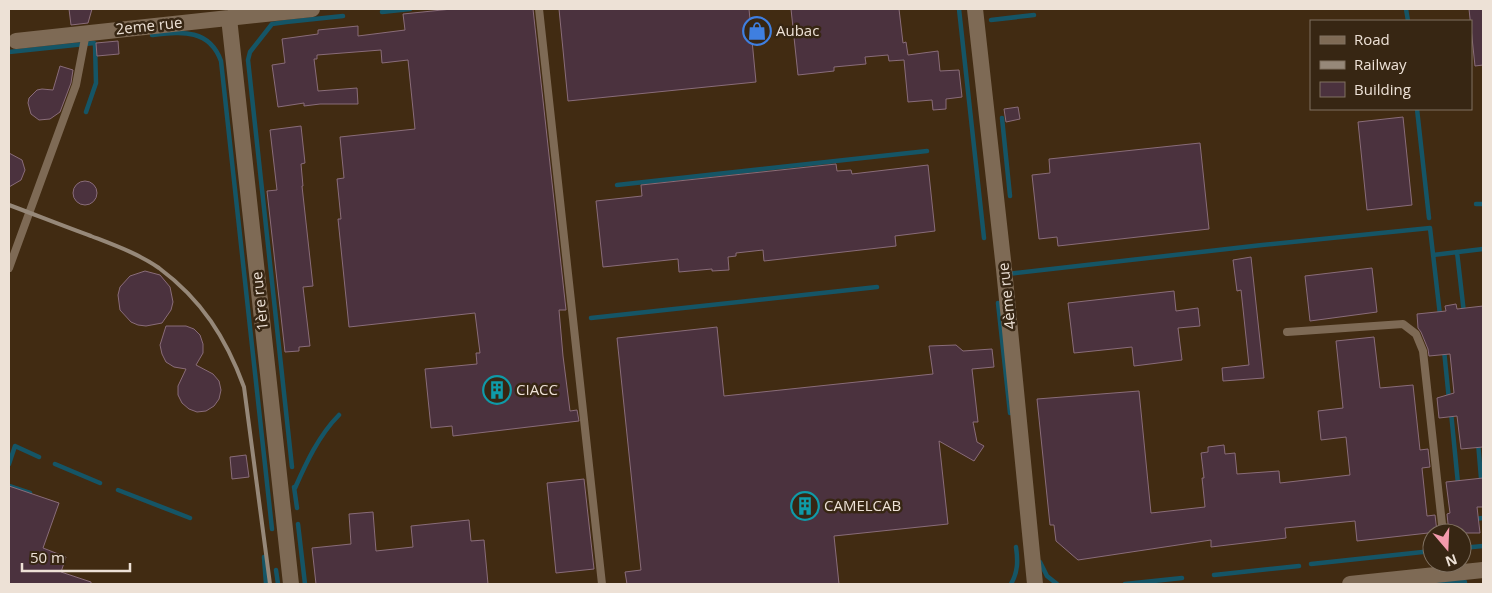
<svg xmlns="http://www.w3.org/2000/svg" width="1492" height="593" viewBox="0 0 1492 593" font-family="'Open Sans',sans-serif">
	<rect width="100%" height="100%" fill="#372613"/>
	<path fill="#412b12" fill-rule="evenodd" d="M9,9H1483V584H9ZM1311,21H1471V109H1311ZM1432,533H1462V563H1432Z"/>
	<g fill="none" stroke-linecap="round" stroke-linejoin="round">
		<path stroke="#155566" stroke-width="4.5" d="M959,9L984,238
			M1406,9L1408,21
			M382,12L410,9
			M991,20L1034,15
			M152,35C181,32 209,28 221,61L272,529
			M9,52L94,43
			M1417,109L1429,218
			M86,112L96,83L95,44
			M1002,118L1010,196
			M617,185L927,151
			M1476,204H1483
			M1457,252L1464,313
			M1433,255L1483,249
			M1008,274L1262,245L1430,228L1440,315
			M998,303L1010,413
			M591,318L877,287
			M1444,350L1449,400
			M1451,412L1458,484
			M1478,442L1481,478
			M9,464L15,446L39,457
			M55,464L100,483
			M292,467L248,60L250,52L272,24L286,22L343,16
			M9,486L30,493
			M294,487L297,508
			M295,488C306,463 319,435 339,415
			M118,490L190,518
			M1474,519L1483,518
			M298,524L305,584
			M1463,529L1465,548
			M1462,548L1483,546
			M264,557L266,584
			M1040,562L1047,576L1057,584
			M1311,564L1432,551
			M276,570L278,584
			M1214,575L1299,566
			M1011,584C1018,572 1018,561 1016,547
			M1125,584L1182,578
			M1438,584L1465,582"/>
	</g>
	<path fill="#4b323e" stroke="#896c79" d="M69,9H92L88,23L71,25Z
		M452,9H533L566,310H559L563,356L570,411L577,410L579,421L453,436L452,426L431,428L425,369L477,364L476,353H480L475,313L349,327L338,219H341L337,179L344,178L340,137L415,129L408,60L382,63L381,50L317,55V59H314L318,91L357,88L358,104H320L304,106V103L278,107L272,65L285,63L282,39L318,34V30L358,26V36L405,30L403,14Z
		M559,9H749L756,82L568,101Z
		M791,9H899L903,43L906,42L908,55L938,51L940,71L959,70L962,97L946,99V109L933,110L932,100L908,102L904,60L889,61L888,55L865,57L866,64L834,67V71L798,75Z
		M1469,9H1483V65L1475,66Z
		M118,41L119,54L97,56L96,43Z
		M60,66L73,70L71,83L60,112L50,119L39,120L31,114L28,103L29,98L37,90L42,89L53,90Z
		M1018,107L1020,119L1006,122L1004,109Z
		M1403,117L1412,205L1367,210L1358,122Z
		M301,126L305,163L301,164L303,186H302L313,286L303,287L310,346L299,347V351L285,352L267,191L277,190L270,130Z
		M1200,143L1209,229L1058,246L1057,237L1039,239L1032,175L1050,173L1049,159Z
		M9,153L22,160L25,170L21,180L9,187Z
		M836,164L837,171L851,170L852,174L928,165L935,231L895,236L896,246L764,261L763,250L736,253V256L728,257L729,270L712,271V269L679,272L678,259L603,267L596,201L642,196L641,185Z
		M73 193a12 12 0 1 1 24 0a12 12 0 1 1-24 0Z
		M1251,257L1264,378L1223,381L1222,368L1249,365L1241,290L1237,291L1233,260Z
		M1372,268L1377,312L1310,321L1305,276Z
		M145,271L160,275L170,287L173,302L171,310L162,323L146,326L138,325L131,322L120,310L118,295L120,287L130,276Z
		M1174,291L1176,311L1198,308L1200,326L1178,328L1182,360L1134,366L1132,347L1074,353L1068,303Z
		M1456,304L1457,309L1483,306V447L1461,449L1457,416L1439,418L1437,398L1454,393L1450,354L1429,356L1428,349L1421,332L1418,328L1417,314L1446,311L1445,306Z
		M166,326H186L194,329L200,335L203,344V353L196,365L213,374L219,381L221,390L219,399L214,406L206,411L197,412L189,409L182,403L178,395V386L186,369L174,367L166,362L162,354L160,345Z
		M717,327L724,396L933,374L929,346L956,345L963,351L992,349L994,367L972,369L978,422H973L977,442L984,446L974,461L939,441L948,524L834,536L839,584H627L625,572L641,570L617,338Z
		M1374,337L1380,388L1413,385L1420,450L1428,449L1430,467L1422,468L1427,516L1435,515L1437,532L1357,541L1355,521L1285,528L1286,538L1211,547V540L1078,560L1056,541L1054,525H1050L1037,399L1139,391L1151,513L1205,507L1202,478H1204L1201,453L1208,452V447L1224,445L1225,454L1235,453L1237,474L1279,471L1280,483L1350,475L1346,437L1321,440L1318,411L1343,408L1336,341Z
		M246,455L249,477L232,479L230,457Z
		M1483,478V507H1477L1480,533H1449L1447,514L1450,513L1446,482Z
		M584,479L594,569L556,573L547,483Z
		M9,486L59,503L43,548L66,557L61,572L91,582V584H9Z
		M373,512L376,551L413,547L411,526L469,520L471,541L484,540L488,584H316L312,548L351,544L349,514Z"/>
	<g fill="none" stroke-linecap="round" stroke-linejoin="round">
		<path stroke="#7e6a55" stroke-width="8" d="M539,9L602,584
			M9,268L76,85L86,33
			M1287,332L1403,324L1416,334L1423,351L1443,533"/>
		<path stroke="#7e6a55" stroke-width="16" d="M975,9L1004,269L1035,584
			M229,18L291,584
			M16,41L312,9
			M1350,584L1483,570"/>
		<path stroke="#968879" stroke-width="4" d="M9,205C36,215 63,226 91,236C114,245 139,254 159,268C202,300 226,338 244,387L270,584"/>
	</g>
	<defs>
		<symbol id="shop-ring" viewBox="-11 -11 22 22"><circle r="9.5" fill="#372613" stroke="#3f7fe0" stroke-width="1.5"/><path d="M-5-2.5h2.3a2.7 3.5 0 0 1 5.4 0H5L5.5 6h-11ZM-1.5-2.5h3a1.5 2.3 0 0 0-3 0Z" fill="#3f7fe0"/></symbol>
		<symbol id="building-ring" viewBox="-11 -11 22 22"><circle r="9.5" fill="#372613" stroke="#0f9aa8" stroke-width="1.5"/><path d="M-4-6H4V6H1V3H-1V6H-4ZM-2.5-4.3h1.7v1.8h-1.7ZM.8-4.3h1.7v1.8H.8ZM-2.5-1h1.7V.8h-1.7ZM.8-1h1.7V.8H.8Z" fill="#0f9aa8"/></symbol>
	</defs>
	<g fill-rule="evenodd">
		<use href="#shop-ring" x="741" y="15" width="32" height="32"/>
		<use href="#building-ring" x="481" y="374" width="32" height="32"/>
		<use href="#building-ring" x="789" y="490" width="32" height="32"/>
	</g>
	<g text-anchor="middle" stroke-width="5" stroke-linejoin="round" paint-order="stroke">
		<g font-size="15" fill="#ede1d6" stroke="#372613">
			<text transform="translate(149 26) rotate(-6)" y="5">2eme rue</text>
			<text transform="translate(1007 296) rotate(-96)" y="5">4ème rue</text>
			<text transform="translate(260 301) rotate(-96)" y="5">1ère rue</text>
		</g>
		<g font-size="15" fill="#ede1d6" stroke="#372613" text-anchor="start">
			<text x="776" y="36">Aubac</text>
			<text x="516" y="395">CIACC</text>
			<text x="824" y="511">CAMELCAB</text>
		</g>
	</g>
	<rect width="1492" height="593" fill="none" stroke="#ede1d6" stroke-width="20"/>
	<rect x="1310" y="20" width="162" height="90" fill="#372613" stroke="#807161"/>
	<rect x="1320" y="36" width="25" height="8" fill="#7e6a55" stroke="#807161"/>
	<text x="1354" y="45" font-size="15" fill="#ede1d6">Road</text>
	<rect x="1320" y="61" width="25" height="8" fill="#968879" stroke="#807161"/>
	<text x="1354" y="70" font-size="15" fill="#ede1d6">Railway</text>
	<rect x="1320" y="82" width="25" height="15" fill="#4b323e" stroke="#807161"/>
	<text x="1354" y="95" font-size="15" fill="#ede1d6">Building</text>
	<g transform="translate(1447 548) rotate(161)"><circle r="24" fill="#372613" stroke="#807161"/>
	<path d="M0-4L9 19L0 12L-9 19Z" fill="#f39aac"/>
	<text y="-8" font-size="14" font-weight="bold" text-anchor="middle" fill="#ede1d6">N</text>
	</g>
	<path d="M22 563v8h108v-8" fill="none" stroke="#ede1d6" stroke-width="2.5"/>
	<text x="30" y="563" font-size="15" fill="#ede1d6" stroke="#372613" stroke-width="4" paint-order="stroke">50 m</text>
</svg>
